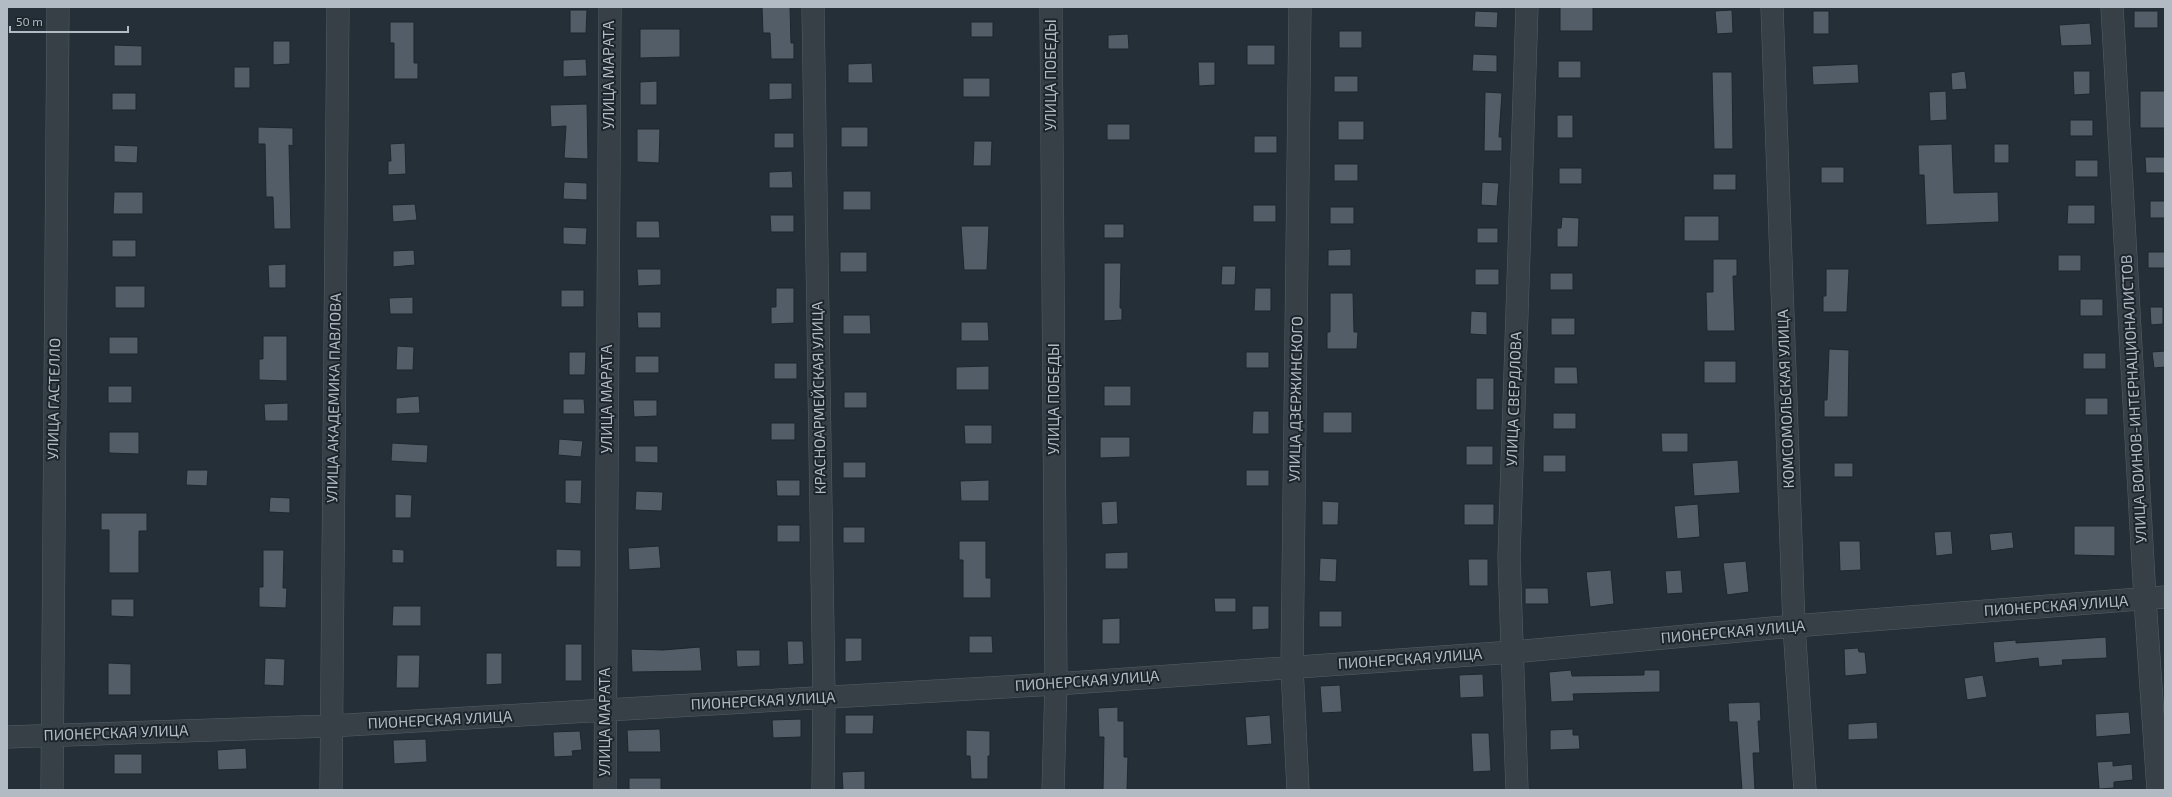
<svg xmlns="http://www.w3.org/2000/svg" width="2172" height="797" viewBox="0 0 2172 797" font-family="'Exo 2',sans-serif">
	<rect width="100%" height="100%" fill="#242f37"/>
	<path fill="#525d67" stroke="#1f272e" d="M762,7H790L791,43H794V59H771L770,33H763Z
		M1560,7H1593V31H1560Z
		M570,10H587L586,33H570Z
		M1732,10L1733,33L1717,34L1715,11Z
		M1475,11L1498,12L1497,28L1474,27Z
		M1813,11H1829V34H1813Z
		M2134,11H2158V28H2134Z
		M390,22H414V63H418V79H394V43H390Z
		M971,22H993V37H971Z
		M2090,23L2092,45L2061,46L2059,25Z
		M640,29H680V57L640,58Z
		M1339,31H1362V48H1339Z
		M1128,34L1129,49H1108V35Z
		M273,41H290V64L273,65Z
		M114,45L142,46V66H114Z
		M1247,45H1275V65H1247Z
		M1473,54L1497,55V72L1472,71Z
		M586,59L587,76L563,77V60Z
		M1558,61H1581V78H1558Z
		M1198,62H1215V85L1199,86Z
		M872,63L873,83H848V64Z
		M1858,64L1859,83L1813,85L1812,66Z
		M234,67H250V88H234Z
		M1965,71L1967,89L1952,90L1951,73Z
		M2073,71H2090V94L2074,95Z
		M1712,72H1732L1733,149H1714Z
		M1334,76H1358V92H1334Z
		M963,78H990V97H963Z
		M657,81V105H640V82Z
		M769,83H792V99L769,100Z
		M1946,91L1947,120L1930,121L1929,92Z
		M2140,91H2165V128H2140Z
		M1485,92L1502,93L1499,137H1502V151H1484Z
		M112,93H136V110H112Z
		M587,104L588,159L564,158L566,126L551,127L550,105Z
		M1557,115H1573V138H1557Z
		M2070,120H2093V136H2070Z
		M1338,121H1364V140H1338Z
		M1107,124H1130V140H1107Z
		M258,127L293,128V146L289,145L291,229H274L273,197H266L265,144H258Z
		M841,127H868V147H841Z
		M637,129H660L659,163L637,162Z
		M774,133H794V148H774Z
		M1254,136H1277V153H1254Z
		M974,141H992L991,166H973Z
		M405,143L406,174L388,175V161H391L390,144Z
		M1952,144L1954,193L1998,192L1999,222L1926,225L1924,175H1919L1918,145Z
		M1994,144H2009V163H1994Z
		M114,145L138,146L137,163L114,162Z
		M2145,157H2165V173H2146Z
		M2075,160H2098V177H2075Z
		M1334,164H1358V181H1334Z
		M1821,167H1844V183H1821Z
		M1559,168H1582V184H1559Z
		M792,171L793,188H769V172Z
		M1713,174H1736V190H1713Z
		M564,182L587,183V200L563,199Z
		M1482,182L1499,183L1497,206L1481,205Z
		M843,191H871V210H843Z
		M114,192H143V214H113Z
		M2150,201H2165V218H2150Z
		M415,204L417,220L393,222L392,205Z
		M1253,205H1276V222H1253Z
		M2068,205H2095V224H2067Z
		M1330,207H1354V224H1330Z
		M770,215H794V232H771Z
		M1684,216H1719V241H1684Z
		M1562,217L1579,218L1578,247H1557V228H1561Z
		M636,221H659L660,238H636Z
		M1104,224H1124V238H1104Z
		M961,226H989L987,270H964Z
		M563,227L587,228L586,245L563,244Z
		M1477,228H1498V243H1477Z
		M112,240H136V257H112Z
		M1351,249V266H1328V250Z
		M414,250L415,265L393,267V251Z
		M840,252H867V272H840Z
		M2148,252H2165V268H2148Z
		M2058,255H2081V271H2058Z
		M1713,259H1737V276H1733L1735,331H1707L1706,292H1713Z
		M1104,263H1121L1120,308H1122V320L1104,321Z
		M286,264V288H269L268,265Z
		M1222,266H1236L1235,285H1221Z
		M637,269H661V285L638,286Z
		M1475,269H1499V285H1475Z
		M1826,269H1849L1847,312H1823V296H1826Z
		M1550,273H1573V290H1550Z
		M115,286H145V308H115Z
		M776,288H794V323L771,324V307H776Z
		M1255,288H1271V311H1254Z
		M561,290H584V307H561Z
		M1330,293H1353L1354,332H1358L1357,349H1327V332H1330Z
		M413,297V314H390L389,298Z
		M2080,299H2103V316H2080Z
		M2150,307H2163V324L2151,325Z
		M1471,311L1487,312V335L1470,334Z
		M637,312H661V328H638Z
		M843,315H870L871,334H843Z
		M1551,318H1575V335H1551Z
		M961,322H988L989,341H961Z
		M263,336H287V381L259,380V359H263Z
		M109,337H138V354H109Z
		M397,346L414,347L413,370H396Z
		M1829,349L1849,350L1848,417H1824V400H1827Z
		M2165,351V367L2154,368L2152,352Z
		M569,352H586L585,375H569Z
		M1246,352H1269V368H1246Z
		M2083,353H2106V369H2083Z
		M635,356H659V373H635Z
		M1704,361H1736V383H1704Z
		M774,363H797V379H774Z
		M989,366V390H956V367Z
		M1554,367H1577L1578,384H1554Z
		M1476,378H1494V410H1476Z
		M108,386H132V403H108Z
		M1104,386H1131V406H1104Z
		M844,392H867V408H844Z
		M419,396L420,413L396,414V398Z
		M2085,398H2108V415H2085Z
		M563,399H584L585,414H563Z
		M633,400H657V416L634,417Z
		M288,403V421H265L264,404Z
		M1253,411H1269V434H1252Z
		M1323,412H1352V433H1323Z
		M1553,413H1576V429H1553Z
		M771,423H795V440H771Z
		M964,425H992V444H965Z
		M109,432H139V454L109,453Z
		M1661,433H1688V452H1662Z
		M1100,437H1130V457L1100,458Z
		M559,439L583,441L581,457L558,455Z
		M392,443L428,445L427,463L391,461Z
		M635,446H658V463L635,462Z
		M1466,446H1493V465H1466Z
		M1543,455H1566V472H1543Z
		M1738,460L1740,493L1694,496L1692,463Z
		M843,462H866V478H843Z
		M1834,463H1853V477H1834Z
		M187,470H208L207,486L186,485Z
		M1246,470H1269V486H1246Z
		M565,480H582L581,504L565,503Z
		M776,480H800V496H777Z
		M989,480V501H961L960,481Z
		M636,491L663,492L662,511L635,510Z
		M395,494L412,495L411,518H395Z
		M270,497L290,498V513L269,512Z
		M1117,501L1118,524L1102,525L1101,502Z
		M1322,501L1339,502L1338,525H1322Z
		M1464,504H1494V525H1464Z
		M1698,504L1700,537L1677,539L1674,506Z
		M101,513H147V531H139V573H109V530H101Z
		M777,525H800V542H777Z
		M2074,526H2115V556L2074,555Z
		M843,527H865V543H843Z
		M1951,531L1953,554L1936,556L1934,532Z
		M2012,532L2014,548L1991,551L1989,534Z
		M959,541H986V578H991V598H963V560H959Z
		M1839,541H1860L1861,570L1840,571Z
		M659,546L661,568L629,570L628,548Z
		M392,549L404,550V563H392Z
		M556,549L581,550V567H556Z
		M263,550H284L283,588H287L286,608L259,607V587H263Z
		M1128,552V569H1105V553Z
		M1320,558L1337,559L1336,582L1319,581Z
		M1468,559H1488V586H1469Z
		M1746,561L1749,592L1727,595L1723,563Z
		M1611,570L1614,604L1590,607L1586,572Z
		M1681,570L1683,593L1667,594L1665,571Z
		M1525,588H1548L1549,604H1525Z
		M1214,598H1236V612H1215Z
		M111,599H134V617L111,616Z
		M393,606H421V626H392Z
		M1252,606H1269V629L1252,630Z
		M1319,611H1342V627H1319Z
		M1120,618V644H1102V619Z
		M969,636H992L993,653H969Z
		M2106,637L2107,658L2062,660L2063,665L2039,667L2038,658L1995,663L1993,642L2016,640V643Z
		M845,638H862V661L845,662Z
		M787,641H803L804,664L788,665Z
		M565,644H582V681H565Z
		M700,647L702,671L632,672L631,649L663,650Z
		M1858,648L1859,652H1865L1867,674L1845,676L1844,649Z
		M736,650H760V666L737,667Z
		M486,653H502V684L486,685Z
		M397,655H420L419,688H396Z
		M265,658L285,659L284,686L264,685Z
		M108,663L131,664V695H108Z
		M1571,670L1572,676L1644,675V670H1660V692L1573,694L1574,701L1551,702L1549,672Z
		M1483,674L1484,697L1460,698L1459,675Z
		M1983,675L1987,697L1967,700L1964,678Z
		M1340,685L1342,712L1322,713L1320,686Z
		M1760,702L1761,721H1758L1760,753H1753L1755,790H1742L1737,722H1729L1728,703Z
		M1118,707V721H1124V757H1128L1127,790H1103L1104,737H1099L1098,708Z
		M2129,712L2131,734L2096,737L2095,714Z
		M845,715H874L873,734H845Z
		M1270,715L1272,744L1247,746L1245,717Z
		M801,719V737L773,738L772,720Z
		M1877,722L1878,739L1848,740V724Z
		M660,729L661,752H628L627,730Z
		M1573,729V735H1579L1580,749L1550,750V730Z
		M966,730L990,731V756H988V779H971L970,756H966Z
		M580,731L582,750L572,751L573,756L554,757L553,732Z
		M1471,733H1489L1491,771L1473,772Z
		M426,739L427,762L394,764L393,740Z
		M246,748L247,769L218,770L217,750Z
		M114,754H142V774H114Z
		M2113,761V766L2132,764L2133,780L2114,782V788L2099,789L2097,762Z
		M865,771V790H843L842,772Z
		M629,778H661V790H629Z"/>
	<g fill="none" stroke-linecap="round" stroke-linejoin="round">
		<defs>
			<path id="minor" d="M813,7L824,697L823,790
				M1051,7L1056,684L1053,790
				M1772,7L1794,626L1805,790
				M2112,7L2145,599L2158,790
				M7,737L330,726L1056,684L1513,652L1794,626L2165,597
				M52,790L58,7
				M331,790L338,7
				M605,790L610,7
				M1298,790L1292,667L1300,7
				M1517,790L1509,557L1527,7"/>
		</defs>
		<use href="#minor" stroke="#555e65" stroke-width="23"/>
		<use href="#minor" stroke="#374047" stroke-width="22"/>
	</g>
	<g text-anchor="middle" stroke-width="4" stroke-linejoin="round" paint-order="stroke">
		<g font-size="15" fill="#b2bbc3" stroke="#1d252c">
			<text transform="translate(609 75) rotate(-90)" y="5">УЛИЦА МАРАТА</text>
			<text transform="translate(1051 75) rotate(-90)" y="5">УЛИЦА ПОБЕДЫ</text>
			<text transform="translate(334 398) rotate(-89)" y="5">УЛИЦА АКАДЕМИКА ПАВЛОВА</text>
			<text transform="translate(819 398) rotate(-91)" y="5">КРАСНОАРМЕЙСКАЯ УЛИЦА</text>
			<text transform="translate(54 399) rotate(-89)" y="5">УЛИЦА ГАСТЕЛЛО</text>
			<text transform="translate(607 399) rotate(-90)" y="5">УЛИЦА МАРАТА</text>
			<text transform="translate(1054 399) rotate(-90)" y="5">УЛИЦА ПОБЕДЫ</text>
			<text transform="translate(1296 399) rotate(-89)" y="5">УЛИЦА ДЗЕРЖИНСКОГО</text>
			<text transform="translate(1514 399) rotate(-88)" y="5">УЛИЦА СВЕРДЛОВА</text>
			<text transform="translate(1786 399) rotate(-92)" y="5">КОМСОМОЛЬСКАЯ УЛИЦА</text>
			<text transform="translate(2134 399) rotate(-93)" y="5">УЛИЦА ВОИНОВ-ИНТЕРНАЦИОНАЛИСТОВ</text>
			<text transform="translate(2056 606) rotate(-4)" y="5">ПИОНЕРСКАЯ УЛИЦА</text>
			<text transform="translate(1733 632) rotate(-5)" y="5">ПИОНЕРСКАЯ УЛИЦА</text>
			<text transform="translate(1410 659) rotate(-4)" y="5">ПИОНЕРСКАЯ УЛИЦА</text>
			<text transform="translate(1087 681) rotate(-4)" y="5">ПИОНЕРСКАЯ УЛИЦА</text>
			<text transform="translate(763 701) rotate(-3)" y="5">ПИОНЕРСКАЯ УЛИЦА</text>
			<text transform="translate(440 720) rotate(-3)" y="5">ПИОНЕРСКАЯ УЛИЦА</text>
			<text transform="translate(605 722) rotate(-90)" y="5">УЛИЦА МАРАТА</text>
			<text transform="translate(116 733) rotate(-2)" y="5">ПИОНЕРСКАЯ УЛИЦА</text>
		</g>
	</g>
	<rect width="2172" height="797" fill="none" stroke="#b2bbc3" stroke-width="16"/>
	<path d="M10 26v6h118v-6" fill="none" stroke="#b2bbc3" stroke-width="2"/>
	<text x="16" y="26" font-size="12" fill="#b2bbc3" stroke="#1d252c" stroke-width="3" paint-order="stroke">50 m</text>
</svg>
